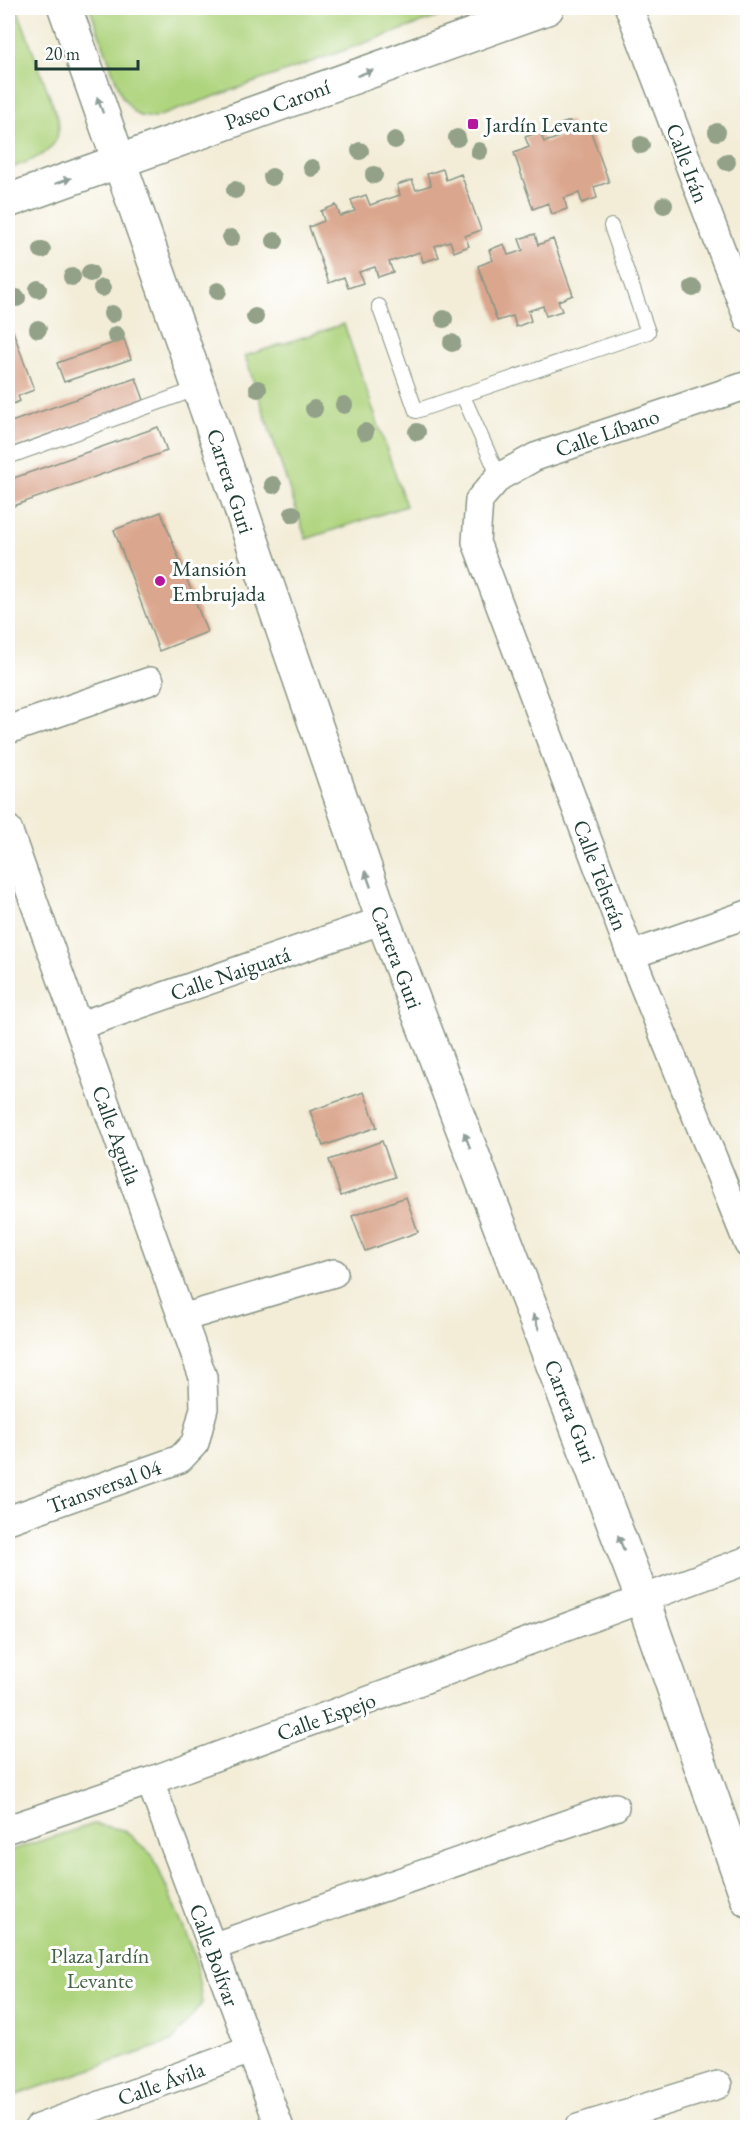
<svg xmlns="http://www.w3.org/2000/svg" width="755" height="2135" viewBox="0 0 755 2135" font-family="'EB Garamond',serif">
	<rect width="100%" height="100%" fill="#fff"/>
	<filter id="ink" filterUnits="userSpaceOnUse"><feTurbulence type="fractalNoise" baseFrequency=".0167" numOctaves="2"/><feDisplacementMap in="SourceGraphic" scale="12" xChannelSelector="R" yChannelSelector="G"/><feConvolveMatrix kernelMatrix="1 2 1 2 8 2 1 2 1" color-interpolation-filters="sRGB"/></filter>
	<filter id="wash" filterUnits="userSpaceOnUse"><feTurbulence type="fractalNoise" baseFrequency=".008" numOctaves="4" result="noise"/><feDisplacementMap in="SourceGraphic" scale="24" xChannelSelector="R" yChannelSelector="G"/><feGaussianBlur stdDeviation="1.35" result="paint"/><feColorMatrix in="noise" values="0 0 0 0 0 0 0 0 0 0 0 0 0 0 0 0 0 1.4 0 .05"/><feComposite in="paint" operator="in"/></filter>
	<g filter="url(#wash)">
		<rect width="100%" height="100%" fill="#f3edd8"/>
		<path fill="#afd47e" stroke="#678859" stroke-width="1.5" d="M8,8H17L58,119C64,152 31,161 8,169Z
			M90,8H463L154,118L140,116L134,112L122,97Z
			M344,324L406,506L306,539L245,356Z
			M94,1824L124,1830L153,1856L195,1955L202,2003L173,2041L8,2098V1851Z"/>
		<g id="blocks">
			<path fill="#daa68d" d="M570,121L574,132L589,127L609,182L594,187L597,198L582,203L579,193L564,198L567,209L552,214L548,203L533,209L514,153L529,147L525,137L540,132L544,142L551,140L559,137L555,126Z
				M443,169L446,180L461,174L481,230L465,236L469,246L454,252L450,241L435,246L439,257L423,262L420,252L389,262L393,272L378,277L375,267L359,272L363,283L348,288L344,277L329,283L309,227L324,221L321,211L336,205L340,216L355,211L351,200L366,195L370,205L400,195L397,185L412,180L416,190L431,185L427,174Z
				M535,234L538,245L553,239L573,295L558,301L562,311L546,316L543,306L528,311L531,321L516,327L513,316L497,321L478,266L493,260L489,250L504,244L508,255L515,253L523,250L519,239Z
				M13,331L34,390L18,396L20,401L8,406V333Z
				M124,339L131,359L64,382L57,363Z
				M136,378L144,400L8,449V423Z
				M158,427L167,451L8,508V480Z
				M161,512L207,632L159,651L114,530Z
				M364,1092L377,1127L323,1146L310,1111Z
				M382,1141L395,1177L341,1196L329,1160Z
				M406,1197L418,1232L365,1251L352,1216Z"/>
		</g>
	</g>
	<g filter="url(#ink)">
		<use href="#blocks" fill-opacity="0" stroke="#899586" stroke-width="1.5"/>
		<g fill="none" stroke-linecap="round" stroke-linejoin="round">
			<defs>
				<path id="lane" d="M379,306L416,411L648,332L611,226
					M463,396L499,477
					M8,457L199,388"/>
				<path id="street" d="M629,8L748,319
					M748,385L535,457L499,477L479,500L476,542L631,955L748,1244
					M8,730L150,681
					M8,829L203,1377L204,1408L195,1443L180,1459L8,1520
					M631,955L748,914
					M78,1026L383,920
					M182,1318L334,1273
					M150,1781L280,2128
					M8,1829L150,1781L748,1560
					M212,1947L615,1807
					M38,2128L250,2050
					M578,2128L718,2085"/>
				<path id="secondary" d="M65,8L210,419L383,920L642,1598L748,1900
					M8,201L547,8"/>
			</defs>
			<use href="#lane" stroke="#899586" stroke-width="16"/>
			<use href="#street" stroke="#899586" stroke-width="30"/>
			<use href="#secondary" stroke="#899586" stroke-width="36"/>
			<use href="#lane" stroke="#fff" stroke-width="14"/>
			<use href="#street" stroke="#fff" stroke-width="27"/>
			<use href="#secondary" stroke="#fff" stroke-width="33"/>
		</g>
		<g fill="#92a188">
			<circle cx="717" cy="132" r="9"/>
			<circle cx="457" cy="138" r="9"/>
			<circle cx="395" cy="140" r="9"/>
			<circle cx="641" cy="145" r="9"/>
			<circle cx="360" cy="151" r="9"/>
			<circle cx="479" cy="151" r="9"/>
			<circle cx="727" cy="162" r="9"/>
			<circle cx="312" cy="168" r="9"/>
			<circle cx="374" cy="175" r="9"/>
			<circle cx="272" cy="177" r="9"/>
			<circle cx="235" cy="190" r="9"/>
			<circle cx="664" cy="205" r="9"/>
			<circle cx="231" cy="238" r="9"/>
			<circle cx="275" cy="241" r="9"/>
			<circle cx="42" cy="250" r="9"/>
			<circle cx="90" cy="273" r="9"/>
			<circle cx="72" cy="277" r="9"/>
			<circle cx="102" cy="288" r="9"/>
			<circle cx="693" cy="288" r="9"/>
			<circle cx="38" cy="289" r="9"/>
			<circle cx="218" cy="291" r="9"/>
			<circle cx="17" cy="298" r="9"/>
			<circle cx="112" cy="314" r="9"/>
			<circle cx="255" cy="317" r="9"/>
			<circle cx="444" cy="319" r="9"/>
			<circle cx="38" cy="329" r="9"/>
			<circle cx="116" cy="335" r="9"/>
			<circle cx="452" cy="343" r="9"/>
			<circle cx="258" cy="389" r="9"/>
			<circle cx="344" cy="405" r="9"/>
			<circle cx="314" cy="409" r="9"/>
			<circle cx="365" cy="432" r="9"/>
			<circle cx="417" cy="432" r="9"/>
			<circle cx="273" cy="485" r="9"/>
			<circle cx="293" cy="514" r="9"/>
		</g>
		<defs><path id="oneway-solid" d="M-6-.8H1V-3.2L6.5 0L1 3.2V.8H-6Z" transform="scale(1.5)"/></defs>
		<g fill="#8f9e9a">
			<use href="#oneway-solid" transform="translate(365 73) rotate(-20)"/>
			<use href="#oneway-solid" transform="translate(100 105) rotate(-110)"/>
			<use href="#oneway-solid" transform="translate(63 181) rotate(-20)"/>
			<use href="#oneway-solid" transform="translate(368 879) rotate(-109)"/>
			<use href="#oneway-solid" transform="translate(467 1140) rotate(-111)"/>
			<use href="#oneway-solid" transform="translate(536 1322) rotate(-111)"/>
			<use href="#oneway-solid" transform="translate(621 1543) rotate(-111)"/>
		</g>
	</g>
	<g fill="#b5179e" stroke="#fff" stroke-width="2">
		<rect x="467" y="118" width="12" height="12" rx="3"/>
		<circle cx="160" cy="581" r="6"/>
	</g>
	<g text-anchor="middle" stroke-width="6" stroke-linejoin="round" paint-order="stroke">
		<g font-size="22" fill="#1f3d34" stroke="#fff">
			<text transform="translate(277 104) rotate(-20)" y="8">Paseo Caroní</text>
			<text transform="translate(688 163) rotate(69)" y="8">Calle Irán</text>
			<text transform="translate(607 432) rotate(-19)" y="8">Calle Líbano</text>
			<text transform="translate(231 481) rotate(72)" y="8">Carrera Guri</text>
			<text transform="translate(601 875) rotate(69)" y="8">Calle Teherán</text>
			<text transform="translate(397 957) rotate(69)" y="8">Carrera Guri</text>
			<text transform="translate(230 973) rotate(-19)" y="8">Calle Naiguatá</text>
			<text transform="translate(117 1135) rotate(70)" y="8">Calle Aguila</text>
			<text transform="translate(571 1411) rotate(69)" y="8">Carrera Guri</text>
			<text transform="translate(104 1486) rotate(-20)" y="8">Transversal 04</text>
			<text transform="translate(326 1716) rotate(-20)" y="8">Calle Espejo</text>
			<text transform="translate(215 1955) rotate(70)" y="8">Calle Bolívar</text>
			<text transform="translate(161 2083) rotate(-20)" y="8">Calle Ávila</text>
		</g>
		<g font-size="22" fill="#1f3d34" stroke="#fff" text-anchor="start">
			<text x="485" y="132">Jardín Levante</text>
			<text x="172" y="576">Mansión<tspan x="172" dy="25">Embrujada</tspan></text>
		</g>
		<g font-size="22" fill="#436346" stroke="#fff">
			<text x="100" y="1963">Plaza Jardín<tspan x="100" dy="25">Levante</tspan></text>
		</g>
	</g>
	<rect width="755" height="2135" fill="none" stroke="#fff" stroke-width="30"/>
	<path d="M36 60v9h102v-9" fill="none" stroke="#1f3d34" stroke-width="3"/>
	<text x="45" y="60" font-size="18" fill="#1f3d34" stroke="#ffffff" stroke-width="4.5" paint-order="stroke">20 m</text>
</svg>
